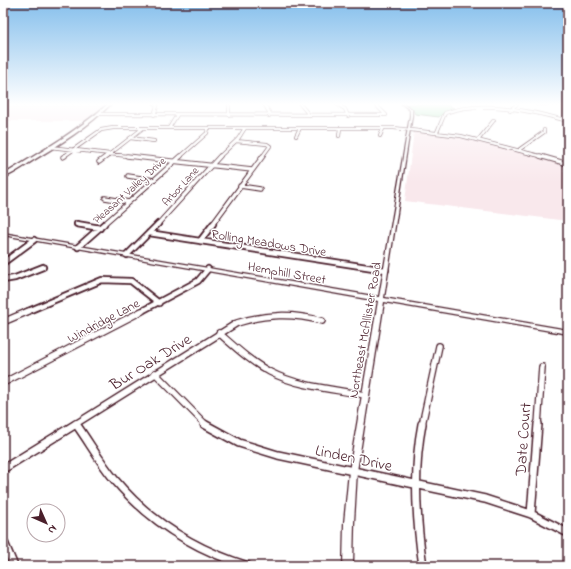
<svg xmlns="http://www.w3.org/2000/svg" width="571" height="569" viewBox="0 0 571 569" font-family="'Indie Flower',sans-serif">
	<rect width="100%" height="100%" fill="#fff"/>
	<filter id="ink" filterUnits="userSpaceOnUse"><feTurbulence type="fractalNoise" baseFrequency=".025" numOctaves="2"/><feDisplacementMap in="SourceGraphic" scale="8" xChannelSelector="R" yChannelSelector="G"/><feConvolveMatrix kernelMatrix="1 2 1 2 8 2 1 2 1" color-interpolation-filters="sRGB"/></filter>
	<g filter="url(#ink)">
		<path fill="#f9e8ec" d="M3,104H106L84,121H3Z
			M414,131L492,143L568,165L562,171L568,174V221L405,201Z"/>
		<path fill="#95dba8" stroke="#707d6a" d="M406,104H445L454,108L444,112L439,117L415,114L413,110Z"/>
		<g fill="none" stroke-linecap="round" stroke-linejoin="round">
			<defs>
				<path id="minor-far4" d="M229,104V115
					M264,104L269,112V116
					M300,104L310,116
					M337,104L345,109L348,116
					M536,104H568
					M510,110L517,104
					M98,114L386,115L375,104
					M154,115L157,106L155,104
					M169,128L177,115
					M437,132L445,113C481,99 532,111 568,121
					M296,136L300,128
					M339,136L340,128
					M380,136L383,129
					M130,138L154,141
					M479,139L494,120
					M236,141L267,144L270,146L262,157
					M50,147L136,157
					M520,149L544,132V130
					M63,157L101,130L113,128H394L461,136L544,157
					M106,157L143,128
					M180,157L207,133L208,128
					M219,157L238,139L245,128"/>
				<path id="minor-far3" d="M127,156L252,170
					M540,156L568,164
					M63,157L65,156
					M99,162L107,156
					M128,176L154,180
					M240,186L260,189
					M105,198L129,202
					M77,224L81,225
					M103,225L181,156
					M157,225L220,156
					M212,225L263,156"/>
				<path id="minor-far2" d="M77,224L100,228
					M149,233L386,270
					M200,241L213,224
					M78,247L104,224
					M127,255L158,224
					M3,263L34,240
					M3,280L15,278L43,267
					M26,312L102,280L131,281L159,303
					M140,312L198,281L208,269"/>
				<path id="minor-far1" d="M3,322L29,311
					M219,333C235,347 251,362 270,372C299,387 333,389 365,395
					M155,373L206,425
					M3,383L142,311
					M76,423L77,425
					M74,425L237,323C266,314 292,313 322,321
					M422,425L439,346
					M538,425L542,367"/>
				<path id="minor" d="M76,424C89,442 100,462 114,479C149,521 196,550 248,566
					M204,424L239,443L278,455L485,499L531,514L568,533
					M422,424C413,470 416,519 423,566
					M3,469L76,424
					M531,514L538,424
					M3,540L14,566"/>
				<path id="tertiary" d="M402,104H404L412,109V116L384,298L568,330V334L384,302L357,471L354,523L353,566H343L344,523L349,471L378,301L3,235V233L379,297L410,116V110Z"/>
				<path id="secondary" d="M108,104H111C88,127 60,144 32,161C23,167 13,174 3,178V175C39,153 76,132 108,104Z"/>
			</defs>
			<use href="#minor-far4" stroke="#4a1f2b" stroke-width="4"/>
			<use href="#minor-far3" stroke="#4a1f2b" stroke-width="5.5"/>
			<use href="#minor-far2" stroke="#4a1f2b" stroke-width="8"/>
			<use href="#minor-far1" stroke="#4a1f2b" stroke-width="8"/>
			<use href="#minor" stroke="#4a1f2b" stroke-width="10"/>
			<use href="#tertiary" stroke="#4a1f2b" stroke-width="2.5"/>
			<use href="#secondary" stroke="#4a1f2b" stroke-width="3"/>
			<use href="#minor-far4" stroke="#fff" stroke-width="2.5"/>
			<use href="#minor-far3" stroke="#fff" stroke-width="3.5"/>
			<use href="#minor-far2" stroke="#fff" stroke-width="4.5"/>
			<use href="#minor-far1" stroke="#fff" stroke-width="5.5"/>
			<use href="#minor" stroke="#fff" stroke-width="7"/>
			<use href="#tertiary" fill="#fff" fill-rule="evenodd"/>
			<use href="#secondary" fill="#fff" fill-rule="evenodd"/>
		</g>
	</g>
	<linearGradient id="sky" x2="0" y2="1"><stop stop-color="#85bfec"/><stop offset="0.57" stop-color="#fff"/><stop offset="1" stop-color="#fff" stop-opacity="0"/></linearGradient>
	<rect width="571" height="183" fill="url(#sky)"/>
	<g text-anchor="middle" stroke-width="3" stroke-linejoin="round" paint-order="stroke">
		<g font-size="11" fill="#4a1f2b" stroke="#fff">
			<text transform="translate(180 186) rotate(-48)" y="4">Arbor Lane</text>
			<text transform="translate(129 190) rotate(-42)" y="4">Pleasant Valley Drive</text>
		</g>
		<g font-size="13" fill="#4a1f2b" stroke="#fff">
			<text transform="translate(269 242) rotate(9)" y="5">Rolling Meadows Drive</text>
			<text transform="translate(287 272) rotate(10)" y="5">Hemphill Street</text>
			<text transform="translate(103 320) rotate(-28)" y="5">Windridge Lane</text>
			<text transform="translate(364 330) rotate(-80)" y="5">Northeast McAllister Road</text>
		</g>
		<g font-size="16" fill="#4a1f2b" stroke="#fff">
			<text transform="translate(150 361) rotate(-32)" y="6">Bur Oak Drive</text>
			<text transform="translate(522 439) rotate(-86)" y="6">Date Court</text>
			<text transform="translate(354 457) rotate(12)" y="6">Linden Drive</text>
		</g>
	</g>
	<rect width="571" height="569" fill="none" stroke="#fff" stroke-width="16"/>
	<rect x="8" y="8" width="555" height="553" fill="none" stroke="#4a1f2b" stroke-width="1.5" filter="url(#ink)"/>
	<g transform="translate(46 523) rotate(135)"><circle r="19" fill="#ffffff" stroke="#b7a5aa"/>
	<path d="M0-3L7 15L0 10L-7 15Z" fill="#4a1f2b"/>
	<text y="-6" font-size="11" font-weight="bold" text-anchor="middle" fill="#4a1f2b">N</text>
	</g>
</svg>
